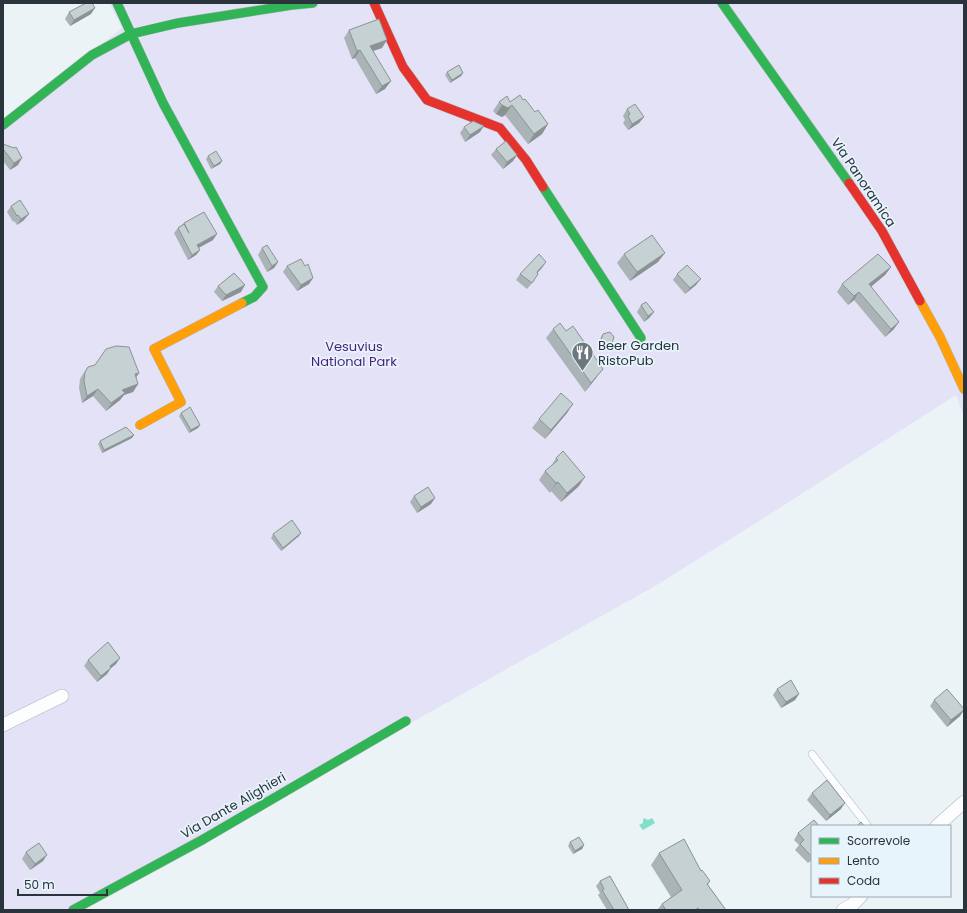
<svg xmlns="http://www.w3.org/2000/svg" width="967" height="913" viewBox="0 0 967 913" font-family="Poppins,sans-serif">
	<rect width="100%" height="100%" fill="#ecf3f7"/>
	<path fill="#e4e2f6" d="M109,3H964V416L956,395L756,523L655,586L398,730L84,910H3V121L122,28Z"/>
	<path fill="#84decc" d="M644,818L648,820L652,818L655,823L643,830L639,825L643,823V820Z"/>
	<g fill="none" stroke-linecap="round" stroke-linejoin="round">
		<defs>
			<path id="lane" d="M812,754L868,826"/>
			<path id="street" d="M3,725L62,696
				M937,826L964,802
				M843,910L852,905L861,896"/>
			<path id="fast" d="M117,3L163,103L263,287L254,297L242,303
				M722,3L849,183
				M3,125L92,55L131,34L178,23L292,5L313,3
				M543,187L641,338
				M73,910L202,840L406,721"/>
			<path id="slow" d="M920,301L940,337L964,389
				M140,425L181,402L154,349L242,303"/>
			<path id="jam" d="M374,3L403,67L427,100L500,128L526,160L543,187
				M849,183L882,231L920,301"/>
		</defs>
		<use href="#lane" stroke="#aeb6bc" stroke-width="8"/>
		<use href="#street" stroke="#aeb6bc" stroke-width="14"/>
		<use href="#fast" stroke="#aeb6bc" stroke-width="10"/>
		<use href="#slow" stroke="#aeb6bc" stroke-width="10"/>
		<use href="#jam" stroke="#aeb6bc" stroke-width="10"/>
		<use href="#lane" stroke="#fcfdfe" stroke-width="7"/>
		<use href="#street" stroke="#fcfdfe" stroke-width="13"/>
		<use href="#fast" stroke="#30b455" stroke-width="9"/>
		<use href="#slow" stroke="#ff9f0a" stroke-width="9"/>
		<use href="#jam" stroke="#e5322d" stroke-width="9"/>
	</g>
	<path fill="#aab4b6" d="M69,12L91,14L70,26L65,19Z
		M349,30L382,48L373,51L385,89L376,94L355,58L352,59L344,38Z
		M447,72L463,73L461,76L450,83L445,75Z
		M523,100L535,112L548,124L542,134L528,144L505,115L502,117L496,114L493,111L499,102H510Z
		M627,109L644,117L639,123L628,130L623,123L625,120L623,116Z
		M464,127L480,132L465,142L460,133Z
		M3,144L18,165L10,170L3,161Z
		M496,149L517,155L513,161L503,169L491,155Z
		M208,156L222,161L220,164L211,169L206,159Z
		M11,206L24,220L17,225L14,221L13,222L7,212Z
		M184,223L213,240L198,248L200,250L196,255L188,260L174,233L178,228L182,225Z
		M262,248L278,262L274,268L267,272L258,255Z
		M624,254L658,262L630,281L617,263Z
		M287,266H305L313,278L309,284L297,291L283,272Z
		M891,267L885,275L871,287L899,322L893,330L885,337L854,300L848,305L837,292L842,284Z
		M542,268L537,273L534,281L527,289L516,280L520,274Z
		M677,274L696,285L685,294L673,280Z
		M218,286L241,292L222,301L214,292Z
		M641,305L654,312L649,318L644,322L637,312Z
		M553,329L596,378L585,392L546,338Z
		M603,334L610,346L603,348L599,343L601,337Z
		M88,367L139,373L136,378L138,384L133,392L124,395L120,400L106,411L93,396L82,403L79,388L80,379L83,374Z
		M181,413L200,425L198,428L189,433L179,416Z
		M567,413L545,439L532,428L539,419Z
		M132,438L102,453L98,444L100,441Z
		M556,458L579,486L561,502L551,491L550,493L539,480L545,471L550,468Z
		M414,496L431,504L417,513L410,502Z
		M301,533L299,536L281,551L271,538L273,534Z
		M88,660L116,664L111,668L107,674L97,682L84,666Z
		M777,689L799,694L795,700L781,708L773,695Z
		M934,700L964,710L960,716L947,727L930,706Z
		M812,793L841,809L826,821L807,800Z
		M812,826V860L808,863L795,850L799,845L794,840L798,833Z
		M570,842L584,845L582,849L573,854L568,846Z
		M26,852L43,861L30,870L22,859Z
		M659,853L701,871L710,881L708,885L726,910H657L662,904L671,897L651,865Z
		M600,881L629,910H607L598,895L600,893L596,886Z"/>
	<path fill="#8b9294" d="M95,8L91,14L70,26L74,20Z
		M387,40L382,48L364,54L370,46Z
		M360,50L355,58L352,59L357,51Z
		M463,73L461,76L450,83L452,80Z
		M391,81L385,89L376,94L382,86Z
		M502,105H512L505,115L502,117L496,114Z
		M644,117L639,123L628,130L632,124Z
		M548,124L542,134L528,144L534,134Z
		M484,126L480,132L465,142L470,135Z
		M517,155L513,161L503,169L507,162Z
		M22,158L18,165L10,170L14,163Z
		M222,161L220,164L211,169L214,166Z
		M29,214L24,220L17,225L21,219Z
		M217,234L213,240L193,251L197,245Z
		M200,250L196,255L188,260L192,255Z
		M665,253L658,262L630,281L637,272Z
		M278,262L274,268L267,272L272,266Z
		M546,262L542,268L532,278L537,272Z
		M891,267L885,275L863,293L869,284Z
		M313,278L309,284L297,291L301,285Z
		M701,279L696,285L685,294L690,288Z
		M245,285L241,292L222,301L226,295Z
		M859,292L854,300L848,305L854,296Z
		M654,312L649,318L644,322L648,316Z
		M899,322L893,330L885,337L891,329Z
		M612,343L610,346L603,348L605,345Z
		M603,369L596,378L585,392L591,383Z
		M139,373L134,380L135,374Z
		M138,384L133,392L124,395L120,400L106,411L122,390Z
		M98,389L93,396L82,403L87,396Z
		M573,404L567,413L545,439L551,430Z
		M200,425L198,428L189,433L191,430Z
		M134,435L132,438L102,453L104,450Z
		M585,477L579,486L561,502L567,493Z
		M558,482L551,491L550,493L556,483Z
		M435,498L431,504L417,513L421,507Z
		M301,533L299,536L281,551L283,548Z
		M120,658L116,664L111,668L107,674L97,682L101,676L110,666Z
		M799,694L795,700L781,708L786,702Z
		M964,710L960,716L947,727L951,720Z
		M845,803L841,809L826,821L830,815Z
		M584,845L582,849L573,854L575,851Z
		M47,855L43,861L30,870L35,864Z"/>
	<path fill="#c6d1d4" stroke="#8b9294" d="M86,3H92L95,8L74,20L69,12Z
		M379,19L387,40L370,46L391,81L382,86L360,50L357,51L349,30Z
		M459,65L463,73L452,80L447,72Z
		M520,95L523,100L525,99L535,112L538,110L548,124L534,134L512,105L508,108L502,105L499,102L507,96L510,102Z
		M635,104L644,117L632,124L628,116L630,114L627,109Z
		M473,121L484,126L470,135L464,127Z
		M506,141L517,155L507,162L496,149Z
		M3,144L14,148L16,147L22,158L14,163L3,149Z
		M216,151L222,161L214,166L208,156Z
		M20,200L29,214L21,219L18,215L17,216L11,206Z
		M204,212L217,234L197,245L200,250L192,255L178,228L184,224L189,233L184,223Z
		M652,235L665,253L637,272L624,254Z
		M267,245L278,262L272,266L262,248Z
		M539,254L546,262L537,272L538,274L532,283L520,274Z
		M878,254L891,267L869,284L899,322L891,329L859,292L854,296L842,284Z
		M301,259L305,266L308,264L313,278L301,285L287,266Z
		M687,265L701,279L690,288L677,274Z
		M234,273L245,285L226,295L218,286Z
		M646,302L654,312L648,316L641,305Z
		M560,323L566,331L573,326L603,369L591,383L553,329Z
		M610,332L614,337L612,343L605,345L601,340L603,334Z
		M116,346L129,347L139,373L135,374L138,384L122,390L125,393L111,403L98,389L87,396L84,381L85,372L88,367L95,365L106,349Z
		M561,393L573,404L551,430L539,419Z
		M190,407L200,425L191,430L181,413Z
		M126,427L134,435L104,450L100,441Z
		M563,451L585,477L567,493L558,482L556,483L545,471L558,460L556,458Z
		M428,487L435,498L421,507L414,496Z
		M292,520L301,533L283,548L273,534Z
		M108,642L120,658L110,666L111,668L101,676L88,660Z
		M791,680L799,694L786,702L777,689Z
		M947,689L964,709V710L951,720L934,700Z
		M827,780L845,803L830,815L812,793Z
		M814,820L819,826H812V857L800,844L804,840L798,833Z
		M861,822L864,826H857Z
		M579,837L584,845L575,851L570,842Z
		M684,839L701,871L702,870L710,881L707,884L726,910H699L698,908L695,910H666L662,904L682,890L659,853Z
		M39,843L47,855L35,864L26,852Z
		M610,876L629,910H614L602,890L604,889L600,881Z"/>
	<defs>
		<symbol id="restaurant-pin" viewBox="-11 -11 22 30"><path d="M0 17L-7.5 6A9.5 9.5 0 1 1 7.5 6Z" fill="#6d777d" stroke="#e8f4fc"/><path d="M-5-6h1v4h1v-4h1v4h1v-4h1v5L-1.5 .5V6h-2V.5L-5-1ZM5-6V6H3V1.5H1.5Q1.5-4 5-6Z" fill="#fff"/></symbol>
	</defs>
	<g fill-rule="evenodd">
		<use href="#restaurant-pin" x="570" y="340" width="25" height="34"/>
	</g>
	<g text-anchor="middle" stroke-width="3.5" stroke-linejoin="round" paint-order="stroke">
		<g font-size="13" fill="#29343c" stroke="#e8f4fc">
			<text transform="translate(864 182) rotate(56)" y="5">Via Panoramica</text>
			<text transform="translate(233 805) rotate(-30)" y="5">Via Dante Alighieri</text>
		</g>
		<g font-size="13" fill="#29343c" stroke="#e8f4fc" text-anchor="start">
			<text x="598" y="350">Beer Garden<tspan x="598" dy="15">RistoPub</tspan></text>
		</g>
		<g font-size="13" fill="#491e7c" stroke="#e8f4fc">
			<text x="354" y="351">Vesuvius<tspan x="354" dy="15">National Park</tspan></text>
		</g>
	</g>
	<rect width="967" height="913" fill="none" stroke="#29343c" stroke-width="8"/>
	<rect x="811" y="825" width="140" height="72" fill="#e8f4fc" stroke="#9ca7af"/>
	<rect x="819" y="838" width="20" height="6" fill="#30b455" stroke="#9ca7af"/>
	<text x="847" y="845" font-size="12" fill="#29343c">Scorrevole</text>
	<rect x="819" y="858" width="20" height="6" fill="#ff9f0a" stroke="#9ca7af"/>
	<text x="847" y="865" font-size="12" fill="#29343c">Lento</text>
	<rect x="819" y="878" width="20" height="6" fill="#e5322d" stroke="#9ca7af"/>
	<text x="847" y="885" font-size="12" fill="#29343c">Coda</text>
	<path d="M18 889v6h89v-6" fill="none" stroke="#29343c" stroke-width="2"/>
	<text x="24" y="889" font-size="12" fill="#29343c" stroke="#e8f4fc" stroke-width="3" paint-order="stroke">50 m</text>
</svg>
